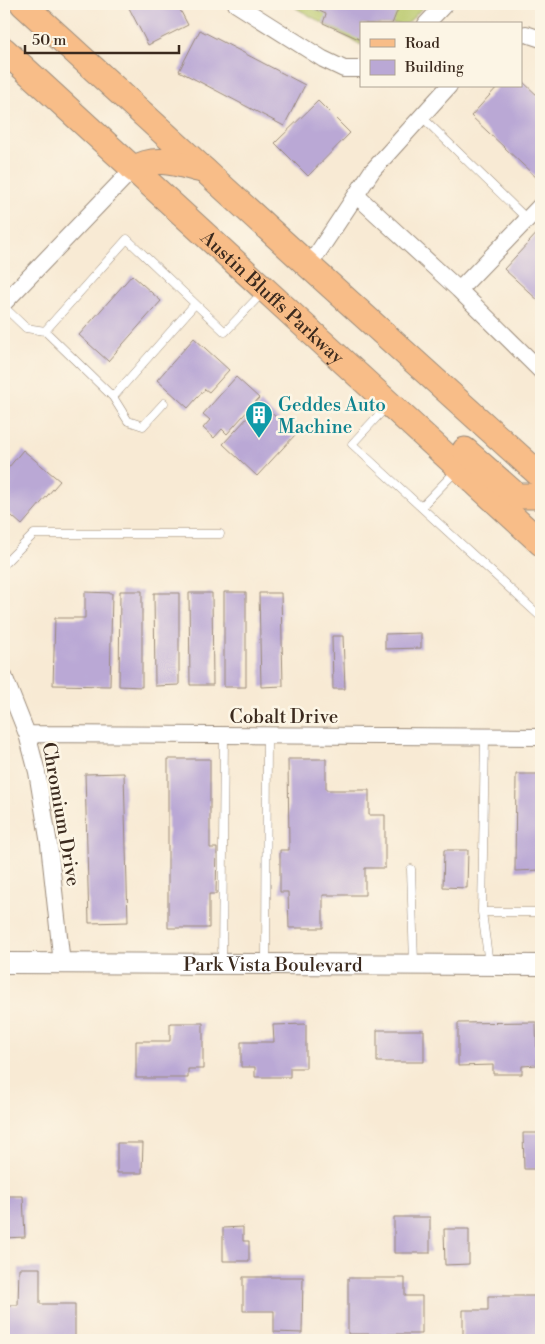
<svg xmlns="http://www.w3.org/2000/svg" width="545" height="1344" viewBox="0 0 545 1344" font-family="'Libre Bodoni',serif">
	<rect width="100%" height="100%" fill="#fcf5e5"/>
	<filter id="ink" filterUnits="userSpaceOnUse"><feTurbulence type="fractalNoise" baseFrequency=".02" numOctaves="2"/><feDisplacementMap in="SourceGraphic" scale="10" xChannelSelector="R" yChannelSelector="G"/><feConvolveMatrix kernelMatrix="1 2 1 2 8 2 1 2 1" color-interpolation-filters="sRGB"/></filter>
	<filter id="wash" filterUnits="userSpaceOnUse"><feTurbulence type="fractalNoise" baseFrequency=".0096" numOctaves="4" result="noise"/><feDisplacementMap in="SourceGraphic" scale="20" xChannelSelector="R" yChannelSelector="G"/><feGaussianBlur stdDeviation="1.12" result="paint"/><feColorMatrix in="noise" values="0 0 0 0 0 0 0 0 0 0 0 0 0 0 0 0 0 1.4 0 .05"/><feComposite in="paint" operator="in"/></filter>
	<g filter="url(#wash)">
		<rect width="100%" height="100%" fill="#f8ead4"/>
		<path fill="#b8c86b" stroke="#7a7944" d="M292,4H426L407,24H361V45L296,8Z"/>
		<g id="blocks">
			<path fill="#baa8d5" d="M127,4H177L188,25L148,45Z
				M311,4H400L392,24H361V40L323,23L326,14L310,7Z
				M200,30L305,85L284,126L179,71Z
				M521,80L541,99V177L539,180L471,116L498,86H521Z
				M318,101L350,133L308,176L275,143Z
				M541,229V303L504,269Z
				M132,275L161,301L108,361L79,335Z
				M194,338L229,370L209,392L205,389L188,408L157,380Z
				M236,377L259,398L227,434L222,429L214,438L203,428L210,420L203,414Z
				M261,403L295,435L257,476L223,444Z
				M23,450L60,481L22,525L4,509V473Z
				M120,591H142V687L119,686Z
				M85,592L112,593L110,686L53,685L55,618H85Z
				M224,592H246V687H224Z
				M154,593H179V685L155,686Z
				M189,593H212L213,685H190Z
				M259,593H281L283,686L261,687Z
				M421,633V648L385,649V634Z
				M332,636H343L345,689H333Z
				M168,759H210V848H217L216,894H209V928H168Z
				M288,759H326V790H369V815H385V868H365V895H323V928H289L288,892H280V850H289Z
				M124,773L128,922L89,923L85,774Z
				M516,774H541V876H539L540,870L515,871Z
				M444,850H468L467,888L443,887Z
				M536,1022L537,1065L522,1066V1074H493V1065L458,1066V1023Z
				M170,1023H203V1069H188V1078H136V1041H170Z
				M306,1024V1068H290V1077H255V1067H241V1042H274L273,1025Z
				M377,1030H424V1062H377Z
				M523,1133H541V1169H524Z
				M117,1143H143L142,1173H117Z
				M4,1196H23L25,1237L4,1238Z
				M394,1217H430V1253H394Z
				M243,1227V1241H249V1261H223V1228Z
				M444,1229H469V1264L445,1265Z
				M19,1268H40V1304H75V1338H5V1305H18Z
				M243,1277H303L302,1333L274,1332V1311H243Z
				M348,1278H405V1296H422V1334H348Z
				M488,1296H537V1338H463V1310H488Z"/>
		</g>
	</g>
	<g filter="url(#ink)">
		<use href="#blocks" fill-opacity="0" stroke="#9a8a79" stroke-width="1"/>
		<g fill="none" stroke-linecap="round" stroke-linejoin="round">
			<defs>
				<path id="service" d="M421,116L527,219
					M4,307L26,328L45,331L113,397L128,421L143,426L164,403
					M45,331L127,239L225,332L262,293
					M113,397L195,304
					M388,405L352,444L541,617
					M421,507L456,471
					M4,564L34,534H220
					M485,736L482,912H541
					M411,869L414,963
					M482,912L489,964
					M222,962L224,735
					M266,962L267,735"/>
				<path id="minor" d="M236,4L323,59L344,69H361
					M426,24L445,4
					M521,35L526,34L541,39
					M356,195L459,290L541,205
					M309,266L372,171L449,86
					M459,290L541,371
					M4,303L133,169
					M4,676L27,734L37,772L49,844L62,964
					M27,734L541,737"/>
				<g id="tertiary">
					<path id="s1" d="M4,963L541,965"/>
				</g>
				<g id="primary">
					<path d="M23,4L309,266L541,476"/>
					<path id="s2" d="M4,50L541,543"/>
					<path d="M133,169C157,154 180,165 205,171"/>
					<path d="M465,450L517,496H541"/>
				</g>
			</defs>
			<use href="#service" stroke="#9a8a79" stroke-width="9"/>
			<use href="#minor" stroke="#9a8a79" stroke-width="18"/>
			<use href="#tertiary" stroke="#9a8a79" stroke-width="22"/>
			<use href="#primary" stroke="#9a8a79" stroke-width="27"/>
			<use href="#service" stroke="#fff" stroke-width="8"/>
			<use href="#minor" stroke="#fff" stroke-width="16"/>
			<use href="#tertiary" stroke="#fff" stroke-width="20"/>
			<use href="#primary" stroke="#f8bd88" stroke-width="25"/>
		</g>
	</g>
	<defs>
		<symbol id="building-pin" viewBox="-11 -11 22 30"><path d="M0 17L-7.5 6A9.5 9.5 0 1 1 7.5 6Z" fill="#0f9aa8" stroke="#fcf5e5"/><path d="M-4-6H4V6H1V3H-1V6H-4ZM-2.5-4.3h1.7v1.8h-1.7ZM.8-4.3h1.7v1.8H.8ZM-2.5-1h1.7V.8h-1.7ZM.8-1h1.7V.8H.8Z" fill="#fff"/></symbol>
	</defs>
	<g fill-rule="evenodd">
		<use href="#building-pin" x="243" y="399" width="32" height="43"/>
	</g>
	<g text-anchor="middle" stroke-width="5" stroke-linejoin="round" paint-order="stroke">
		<g font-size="19" fill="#3b2a1e" stroke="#fcf5e5">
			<text dy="7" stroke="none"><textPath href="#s2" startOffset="365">Austin Bluffs Parkway</textPath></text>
			<text x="284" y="723">Cobalt Drive</text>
			<text transform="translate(62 814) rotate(80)" y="7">Chromium Drive</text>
			<text dy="7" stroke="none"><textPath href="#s1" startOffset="269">Park Vista Boulevard</textPath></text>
		</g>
		<g font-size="19" fill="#0d838f" stroke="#fcf5e5" text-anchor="start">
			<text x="278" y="411">Geddes Auto<tspan x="278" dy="22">Machine</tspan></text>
		</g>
	</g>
	<rect width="545" height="1344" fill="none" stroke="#fcf5e5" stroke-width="20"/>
	<rect x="360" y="22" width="162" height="65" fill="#fcf5e5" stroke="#afa495"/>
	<rect x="370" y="39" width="25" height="8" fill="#f8bd88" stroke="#afa495"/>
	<text x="405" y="48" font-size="15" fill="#3b2a1e">Road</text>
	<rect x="370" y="60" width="25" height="15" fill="#baa8d5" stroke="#afa495"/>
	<text x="405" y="72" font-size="15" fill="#3b2a1e">Building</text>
	<path d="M25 45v8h154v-8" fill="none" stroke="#3b2a1e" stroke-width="2.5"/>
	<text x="32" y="45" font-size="15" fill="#3b2a1e" stroke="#fcf5e5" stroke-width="4" paint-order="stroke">50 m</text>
</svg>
